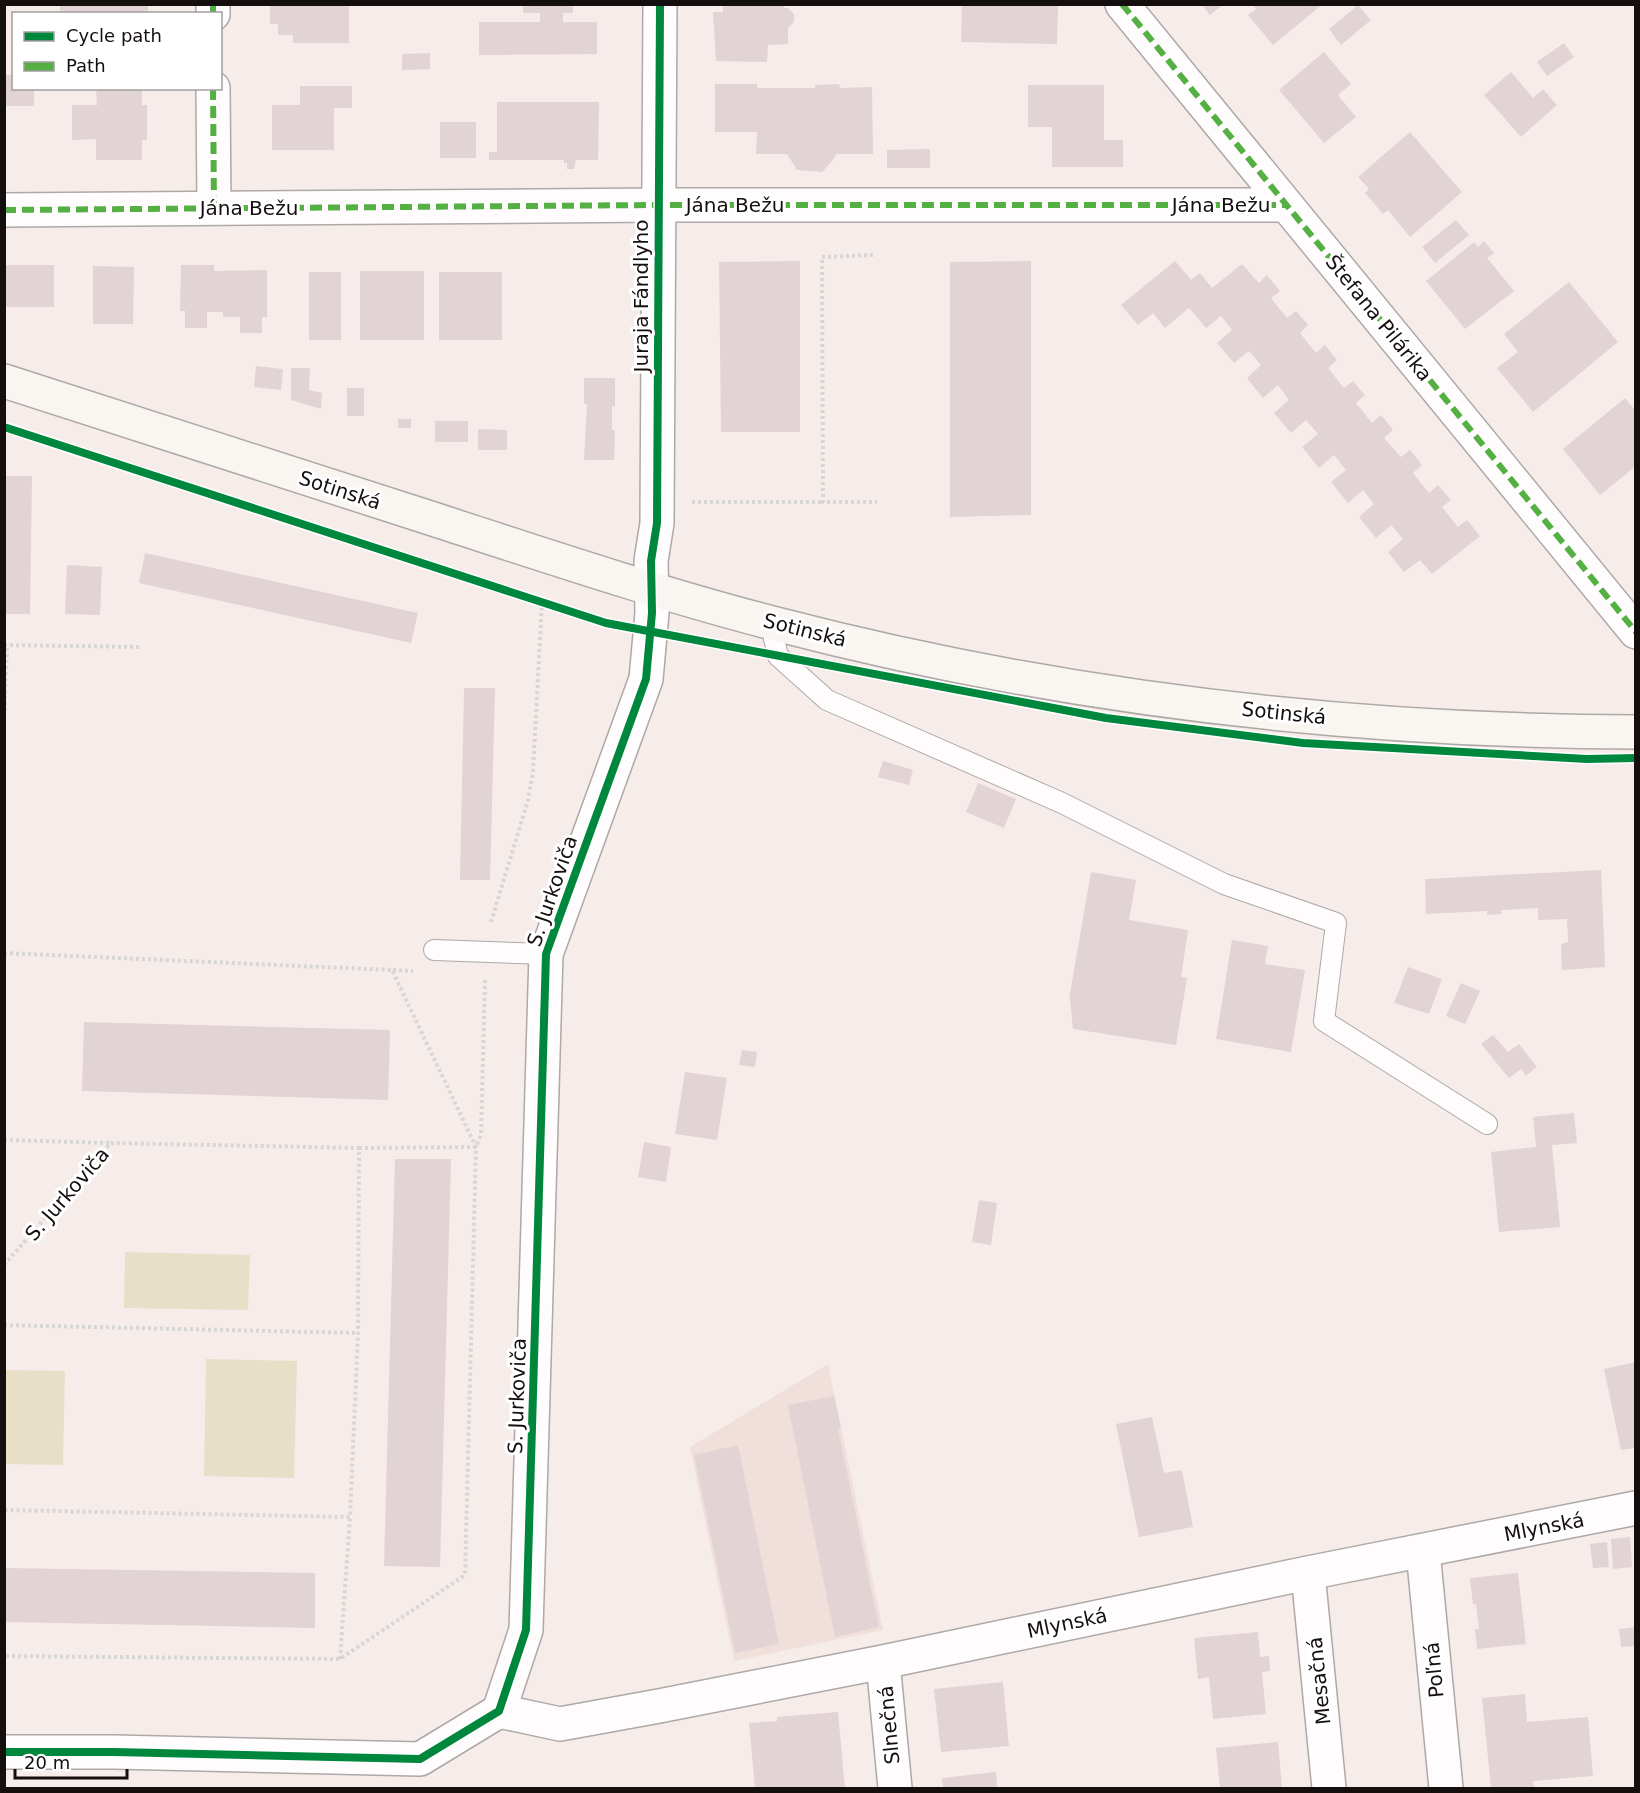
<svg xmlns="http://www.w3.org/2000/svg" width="1640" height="1793" viewBox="0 0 1640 1793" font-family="'DejaVu Sans',sans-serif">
	<rect width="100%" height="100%" fill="#f6edea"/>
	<path fill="#f0dfda" d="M828,1364L883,1630L734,1661L690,1447Z"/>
	<path fill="#e7dfc8" d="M125,1252L250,1255L248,1310L124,1308Z
		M206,1359L297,1361L294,1478L204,1476Z
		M5,1370L65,1371L63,1465L5,1464Z"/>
	<path fill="#e2d3d4" d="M60,4H148V14H60Z
		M523,4H573V13H563V22H597V54L479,55V22H540V13H523Z
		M723,4H784V8H788L794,14V22L788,28V44L768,45L767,62L716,61L713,12H723Z
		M1201,4H1224L1210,15Z
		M1252,4H1323L1273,45L1248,15L1256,9Z
		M270,5H349V43H293V35H278V24H270Z
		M962,5L1058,6L1057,44L961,42Z
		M1358,5L1371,20L1341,45L1329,29Z
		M1564,43L1574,57L1547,76L1537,62Z
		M1324,52L1351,84L1338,95L1356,117L1324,143L1279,90Z
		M430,53V69L402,70V54Z
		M1511,72L1533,98L1543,89L1557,105L1521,137L1484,95Z
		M4,75H14V88H34V106H4Z
		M715,84H757V88H815V85L839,84L840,88L872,87L873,154H836L832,161L822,172L797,170L787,154H756L757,132H715Z
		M1028,85H1104V140H1123V167H1052V127H1028Z
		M300,86H352V108H334V150H272V105H300Z
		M96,88H142V105H147V140H142V160H96V139L72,140V105H97Z
		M497,102H599L598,160H576L574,169H567V163H564V160H489V152H497Z
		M440,122H476V158H440Z
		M1410,132L1462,192L1410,237L1388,210L1383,214L1365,193L1369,189L1358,177Z
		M930,149V168H887V150Z
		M1456,220L1469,235L1435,263L1422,247Z
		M1484,241L1494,253L1487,258L1514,291L1465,329L1426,281L1474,242L1478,247Z
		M800,261V432H721L719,262Z
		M1031,261V515L950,517V262Z
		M1175,261L1191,280L1200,273L1212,288L1242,264L1259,283L1267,275L1280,291L1271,298L1287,318L1296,311L1308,325L1300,333L1316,353L1325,345L1337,360L1328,368L1344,388L1353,381L1365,395L1356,403L1372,423L1381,415L1393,430L1384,438L1401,457L1410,450L1422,465L1413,473L1429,493L1438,485L1451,500L1442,507L1458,527L1467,520L1480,536L1432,574L1420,560L1404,572L1388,552L1403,539L1391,525L1376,538L1359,517L1374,504L1363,490L1348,503L1331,482L1346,470L1334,455L1319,468L1302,447L1318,434L1306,420L1291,433L1274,413L1289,400L1278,385L1263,398L1247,378L1261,365L1249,351L1234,363L1217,343L1232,330L1221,316L1206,328L1189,308L1165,328L1153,313L1138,325L1121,305Z
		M5,265H54V307H5Z
		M181,265H214V271L267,270V317H262V333H240V317H223V312H207V328H185V311H180Z
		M93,266L134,267L133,324H93Z
		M360,271H424V340H360Z
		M309,272H341V340H309Z
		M439,272H502V340H439Z
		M1569,282L1618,342L1533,412L1497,368L1518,352L1504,334Z
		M256,366L283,369L281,390L254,387Z
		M291,368H310L309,390L322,393L321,409L291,400Z
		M584,378H615V406H612V430L615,431L614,460H584L587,404H584Z
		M347,388H364V416H347Z
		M1625,398L1636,411V466L1600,495L1563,449Z
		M398,419H411V428H398Z
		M435,421H468V442H435Z
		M478,429L507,430V450H478Z
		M4,476H32L30,614H4Z
		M145,553L418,613L411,643L139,583Z
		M67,565L102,567L100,615L65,614Z
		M464,688H495L490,880H460Z
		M883,761L913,770L909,785L878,777Z
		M978,783L1016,799L1004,828L966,812Z
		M1601,870L1605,967L1562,970L1561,944L1568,942L1567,919L1538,920V908L1501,910V914L1487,915V911L1426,914L1425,879Z
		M1091,872L1136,880L1129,920L1188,930L1181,977L1187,978L1176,1045L1073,1029L1070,999H1069Z
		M1232,940L1268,946L1265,964L1305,970L1291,1052L1216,1039Z
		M1408,967L1442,979L1429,1014L1394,1003Z
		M1461,983L1480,991L1465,1024L1446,1016Z
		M84,1022L390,1030L388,1100L82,1091Z
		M1493,1035L1508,1052L1519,1044L1537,1067L1526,1076L1521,1069L1509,1078L1481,1044Z
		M742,1050L757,1052L755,1067L739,1065Z
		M685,1072L727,1078L717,1140L675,1134Z
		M1574,1113L1577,1143L1552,1145L1560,1227L1499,1232L1491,1152L1536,1147L1533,1117Z
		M644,1142L671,1147L666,1182L638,1177Z
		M395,1159H451L440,1567L384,1566Z
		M979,1200L997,1203L991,1245L972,1242Z
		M1636,1362V1448L1621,1450L1604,1369Z
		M834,1396L841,1429H838L879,1627L835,1637L788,1405Z
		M1152,1417L1164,1473L1182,1470L1193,1527L1139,1537L1116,1424Z
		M738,1445L779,1644L735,1653L694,1455Z
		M1630,1537L1632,1567L1613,1569L1611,1539Z
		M1607,1542L1609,1567L1593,1568L1590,1544Z
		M4,1568L315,1573V1628L4,1622Z
		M1518,1573L1526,1644L1477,1649L1475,1629H1479L1476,1604H1473L1470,1578Z
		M1636,1627V1646L1621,1647L1619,1629Z
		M1258,1632L1260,1657L1269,1656L1270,1671L1262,1672L1266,1714L1213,1719L1209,1677L1198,1679L1194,1638Z
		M1003,1682L1009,1746L941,1752L934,1689Z
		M1525,1694L1527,1722L1588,1717L1593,1776L1533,1781L1534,1788H1491L1482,1698Z
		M838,1712L845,1788H755L749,1723L777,1721V1717Z
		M1278,1742L1282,1788H1220L1216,1748Z
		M996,1772L997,1788H943L942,1778Z"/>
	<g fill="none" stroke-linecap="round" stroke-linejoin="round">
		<defs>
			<path id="service" d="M776,624L774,639L778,656L827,700L1062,803L1224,884L1336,923L1324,1021L1487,1124
				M434,950L546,954"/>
			<path id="minor" d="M213,4V14
				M1122,4L1636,632
				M213,88L214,208
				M4,210L658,205H1285
				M1423,1551L1446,1788
				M1308,1573L1329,1788
				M883,1662L895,1788
				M499,1711L560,1724L659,1706L883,1662L1308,1573L1636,1508
				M4,1752H114L420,1759L499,1711L526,1630L546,954L646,679L652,613L651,561L657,523L660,4"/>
			<path id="secondary" d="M4,381C146,427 288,473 430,518C544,555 660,594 776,624C1056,697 1347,731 1636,732"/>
		</defs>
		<use href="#service" stroke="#aea8a6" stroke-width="22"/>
		<use href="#minor" stroke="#aea8a6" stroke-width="36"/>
		<use href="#secondary" stroke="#aea8a6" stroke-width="36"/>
		<path stroke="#d8d5d5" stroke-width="4" stroke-dasharray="3 3" stroke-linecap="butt" d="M873,255L822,257L823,502H877
			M692,502H823
			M4,645L142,647
			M4,723L7,645
			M491,922L528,800L533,772L542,602
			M4,953L392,970L476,1147L465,1575L340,1659L4,1656
			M393,970L413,971
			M4,1140L110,1143
			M359,1148L476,1147L481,1135L485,980
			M4,1265L111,1143L359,1148L358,1333L350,1517L4,1510
			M4,1325L358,1333
			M340,1659L350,1517"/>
		<use href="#service" stroke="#fefcfc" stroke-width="20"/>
		<use href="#minor" stroke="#fefcfc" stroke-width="33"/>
		<use href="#secondary" stroke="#f9f6f2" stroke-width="33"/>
		<path stroke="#55b044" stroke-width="6" stroke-dasharray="12 6" stroke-linecap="butt" d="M213,4V14
			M1122,4L1636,632
			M213,88L214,208
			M4,210L658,205H1285"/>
		<defs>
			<path id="cycleway" d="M4,427L606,623L1106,718L1303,743L1587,759L1636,758
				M4,1752H114L420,1759L499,1711L526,1630L546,954L646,679L652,613L651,561L657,523L660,4"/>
		</defs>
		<use href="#cycleway" stroke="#fff" stroke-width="11"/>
		<use href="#cycleway" stroke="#00873e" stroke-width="8"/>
	</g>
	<g text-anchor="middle" stroke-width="6" stroke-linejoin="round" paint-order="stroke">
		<g font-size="20" fill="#140f0e" stroke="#fff">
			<text x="735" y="212">Jána Bežu</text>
			<text x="1221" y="212">Jána Bežu</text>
			<text x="249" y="215">Jána Bežu</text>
			<text transform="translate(641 296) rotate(-90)" y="7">Juraja Fándlyho</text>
			<text transform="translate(1379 318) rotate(51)" y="7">Štefana Pilárika</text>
			<text transform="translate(340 490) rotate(18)" y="7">Sotinská</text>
			<text transform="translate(805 630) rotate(14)" y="7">Sotinská</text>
			<text transform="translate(1284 713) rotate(6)" y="7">Sotinská</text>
			<text transform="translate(552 891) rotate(-71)" y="7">S. Jurkoviča</text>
			<text transform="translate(67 1194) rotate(-49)" y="7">S. Jurkoviča</text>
			<text transform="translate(517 1396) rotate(-88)" y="7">S. Jurkoviča</text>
			<text transform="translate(1544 1527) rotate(-11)" y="7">Mlynská</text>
			<text transform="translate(1067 1623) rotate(-12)" y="7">Mlynská</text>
			<text transform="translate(1434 1670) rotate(-95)" y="7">Poľná</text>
			<text transform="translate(1319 1681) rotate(-96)" y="7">Mesačná</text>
			<text transform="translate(889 1725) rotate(-95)" y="7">Slnečná</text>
		</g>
	</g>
	<rect width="1640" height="1793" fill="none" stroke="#140f0e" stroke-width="12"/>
	<rect x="12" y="12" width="210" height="78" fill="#ffffff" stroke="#a19f9f" stroke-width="1.5"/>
	<rect x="24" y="32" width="30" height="9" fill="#00873e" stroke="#a19f9f" stroke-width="1.5"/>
	<text x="66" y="42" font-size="18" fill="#140f0e">Cycle path</text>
	<rect x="24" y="62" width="30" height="9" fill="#55b044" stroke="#a19f9f" stroke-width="1.5"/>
	<text x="66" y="72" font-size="18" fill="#140f0e">Path</text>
	<path d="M15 1769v9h112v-9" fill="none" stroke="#140f0e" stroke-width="3"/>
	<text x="24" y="1769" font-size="18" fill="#140f0e" stroke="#ffffff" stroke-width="4.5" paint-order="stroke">20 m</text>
</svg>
